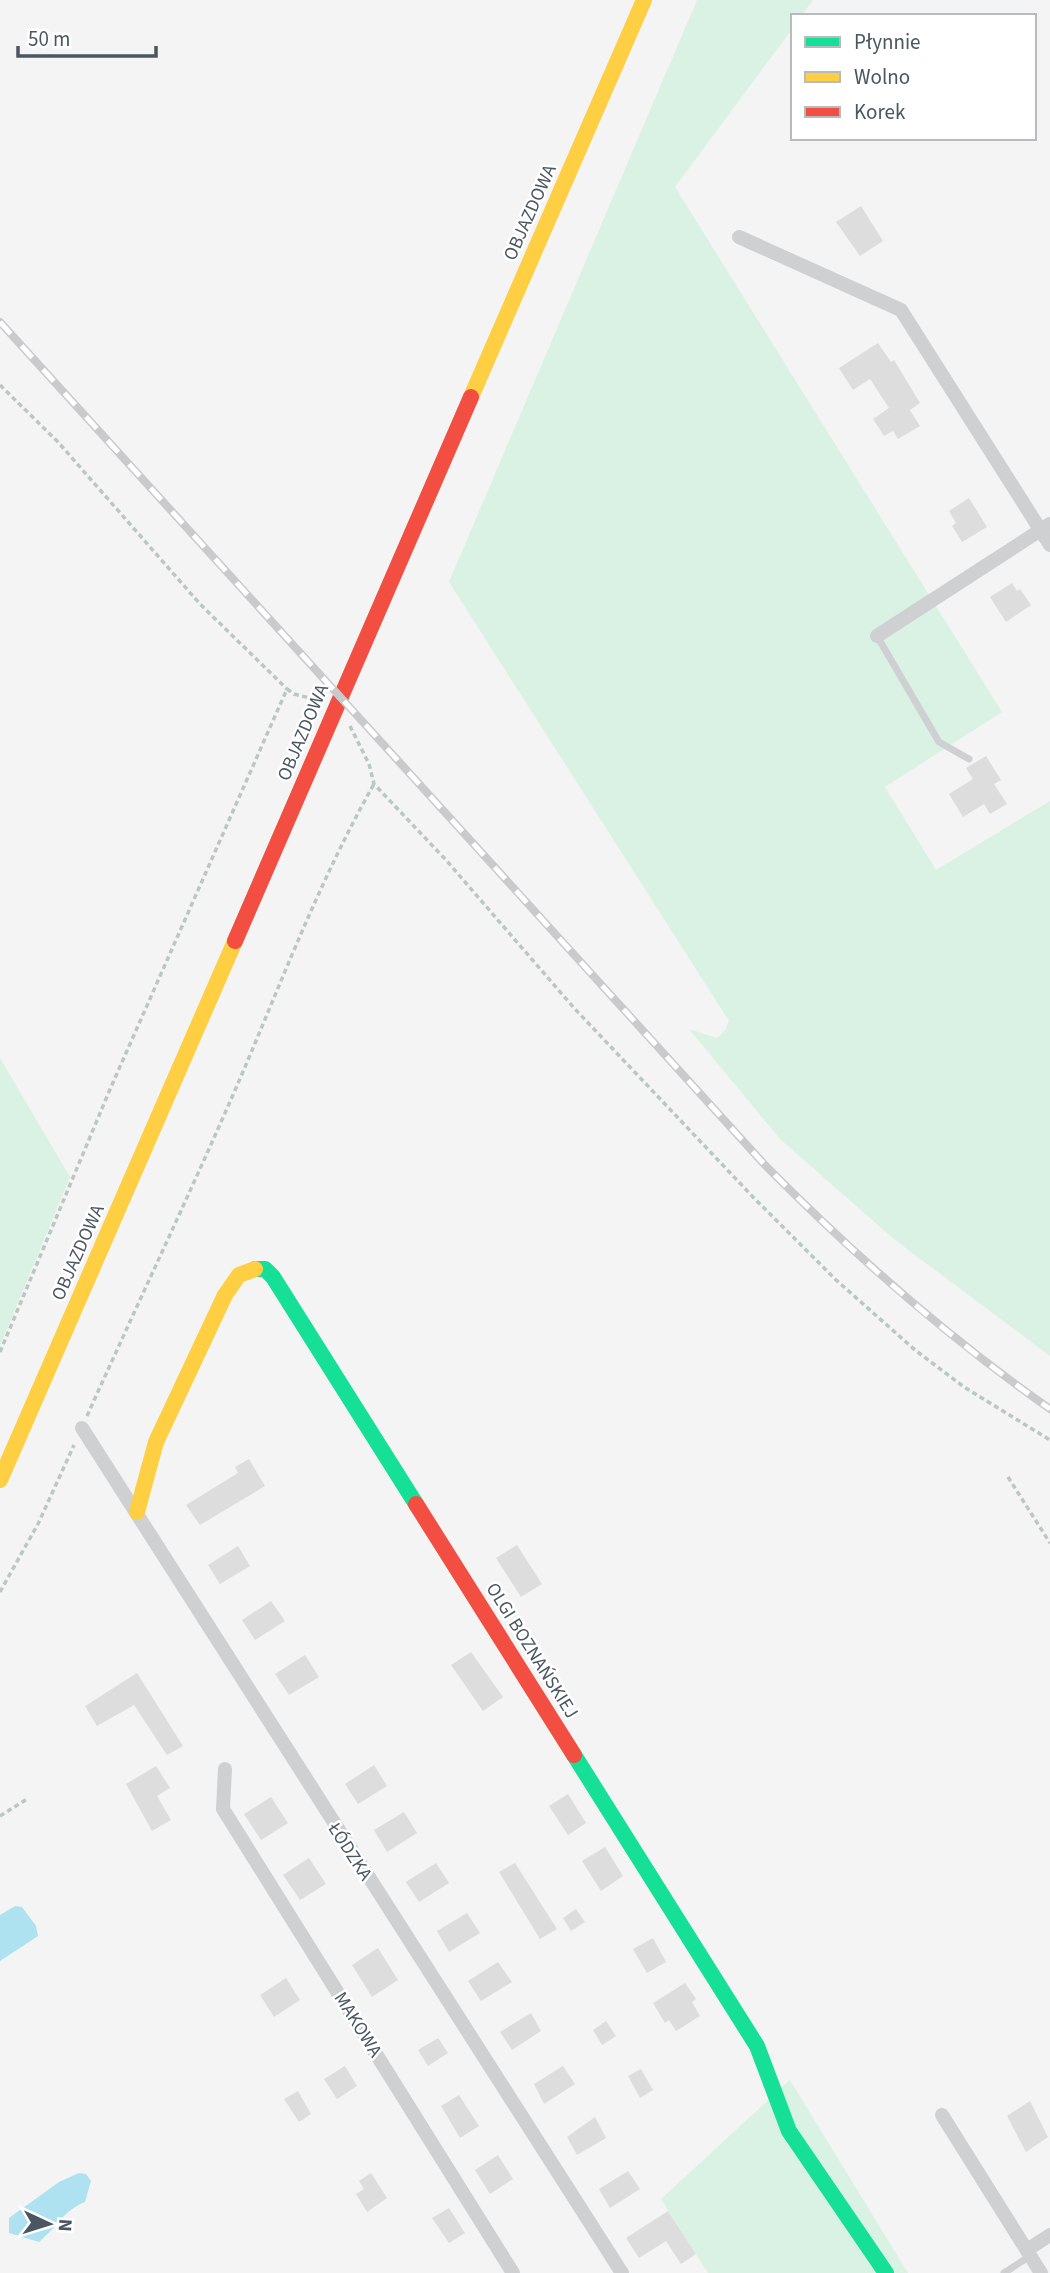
<svg xmlns="http://www.w3.org/2000/svg" width="1050" height="2273" viewBox="0 0 1050 2273" font-family="'Source Sans 3',sans-serif">
	<rect width="100%" height="100%" fill="#f4f4f4"/>
	<path fill="#d9f2e3" d="M697,0H813L801,16H793V28L675,187L1002,712L885,787L936,870L1050,801V1356L895,1240L780,1139L689,1029L717,1038L725,1030L729,1021L449,582Z
		M0,1058L70,1177L0,1346Z
		M790,2080L908,2273H708L661,2199Z"/>
	<path fill="#aee2f0" d="M15,1906L22,1907L36,1926L38,1936L0,1961V1915Z
		M79,2173L86,2174L91,2181L85,2202C64,2210 56,2228 39,2242L9,2233V2218L59,2182Z"/>
	<path fill="#ddddde" d="M861,206L883,241L860,256L836,222Z
		M878,343L891,362L894,360L920,403L910,410L920,426L898,439L893,431L884,436L873,419L889,408L870,379L853,390L839,368Z
		M969,498L987,527L962,542L952,526L956,523L949,511Z
		M1012,583L1017,591L1020,589L1031,605L1006,622L990,597Z
		M986,756L1001,780L994,784L1007,804L990,814L984,804L963,817L949,794L973,779L966,768Z
		M249,1459L265,1486L200,1525L186,1505L238,1473L235,1467Z
		M517,1545L542,1584L521,1597L496,1558Z
		M238,1546L250,1566L220,1584L208,1565Z
		M271,1601L285,1621L255,1640L242,1620Z
		M471,1652L503,1697L483,1711L451,1665Z
		M305,1655L319,1677L289,1695L275,1674Z
		M137,1673L183,1746L167,1755L134,1705L97,1726L85,1706Z
		M374,1765L387,1786L358,1804L345,1784Z
		M156,1766L170,1788L157,1796L171,1820L152,1831L126,1784Z
		M568,1794L586,1823L568,1835L549,1806Z
		M271,1797L288,1823L261,1840L244,1814Z
		M404,1812L417,1833L387,1852L374,1830Z
		M605,1847L623,1876L601,1891L582,1861Z
		M309,1858L326,1884L300,1900L283,1875Z
		M436,1863L449,1883L419,1902L406,1882Z
		M515,1863L557,1929L540,1939L499,1872Z
		M576,1909L585,1922L571,1931L563,1918Z
		M467,1913L480,1933L449,1952L437,1931Z
		M653,1938L666,1962L647,1973L633,1949Z
		M378,1948L398,1980L372,1997L352,1965Z
		M498,1962L512,1982L481,2001L468,1981Z
		M286,1978L300,2000L274,2017L260,1995Z
		M685,1983L696,1999L692,2002L700,2016L676,2031L669,2020L665,2023L653,2003Z
		M531,2013L541,2031L512,2050L500,2032Z
		M606,2021L616,2036L602,2045L593,2030Z
		M438,2038L448,2053L428,2066L418,2050Z
		M345,2066L357,2086L337,2099L324,2079Z
		M563,2066L575,2084L544,2104L534,2084Z
		M641,2069L653,2090L640,2098L628,2076Z
		M298,2091L311,2114L299,2122L284,2099Z
		M459,2095L479,2126L460,2138L441,2106Z
		M1030,2101L1048,2137L1026,2152L1007,2116Z
		M595,2117L606,2138L577,2155L567,2137Z
		M498,2155L513,2179L490,2194L475,2170Z
		M628,2171L640,2189L610,2208L599,2189Z
		M371,2173L387,2198L367,2212L356,2194L364,2189L359,2181Z
		M449,2208L465,2233L449,2243L432,2218Z
		M668,2211L696,2254L681,2264L666,2241L639,2258L626,2238Z"/>
	<g fill="none" stroke-linecap="round" stroke-linejoin="round">
		<path stroke="#bcc7c4" stroke-width="3.5" stroke-dasharray="5 3.5" stroke-linecap="butt" d="M0,385L58,442L200,604L287,689
			M350,726L369,764L374,784L446,860L574,1008L753,1197L835,1279L915,1350L964,1387L1050,1440
			M0,1352L111,1087L287,689L294,694L317,700
			M87,1416C136,1307 188,1198 236,1088C280,986 319,881 374,784
			M1008,1477L1050,1543
			M0,1592L39,1522L74,1445
			M0,1816L27,1799"/>
		<path stroke="#ced0d2" stroke-width="7" d="M877,636L939,742L969,759
			M1004,2273L1030,2256"/>
		<path stroke="#ced0d2" stroke-width="14" d="M739,237L901,310L1050,545
			M877,636L1050,524
			M82,1428L622,2273
			M225,1769L223,1809L513,2273
			M942,2115L1041,2273
			M1027,2250L1050,2235"/>
		<path stroke="#16e098" stroke-width="16" d="M255,1269H265L273,1277L416,1504
			M574,1755L757,2046L789,2131L886,2273"/>
		<path stroke="#ffcf43" stroke-width="16" d="M471,397L644,0
			M0,1480L235,941
			M137,1512L156,1442L225,1295L239,1275L255,1269"/>
		<path stroke="#f24e42" stroke-width="16" d="M235,941L471,397
			M416,1504L574,1755"/>
		<defs>
			<path id="rail" d="M0,322L764,1164C853,1254 946,1336 1050,1409"/>
		</defs>
		<use href="#rail" stroke="#c9cacc" stroke-width="8"/>
		<use href="#rail" stroke="#fff" stroke-width="5" stroke-dasharray="16" stroke-linecap="butt"/>
	</g>
	<g text-anchor="middle" stroke-width="5" stroke-linejoin="round" paint-order="stroke">
		<g font-size="19" fill="#4a5661" stroke="#fff">
			<text transform="translate(529 212) rotate(-66)" y="7">OBJAZDOWA</text>
			<text transform="translate(302 732) rotate(-67)" y="7">OBJAZDOWA</text>
			<text transform="translate(77 1252) rotate(-66)" y="7">OBJAZDOWA</text>
			<text transform="translate(533 1650) rotate(58)" y="7">OLGI BOZNAŃSKIEJ</text>
			<text transform="translate(351 1851) rotate(57)" y="7">ŁÓDZKA</text>
			<text transform="translate(359 2024) rotate(58)" y="7">MAKOWA</text>
		</g>
	</g>
	<rect x="791" y="14" width="245" height="126" fill="#ffffff" stroke="#b7bbc0" stroke-width="2"/>
	<rect x="805" y="37" width="35" height="10" fill="#16e098" stroke="#b7bbc0" stroke-width="2"/>
	<text x="854" y="49" font-size="21" fill="#4a5661">Płynnie</text>
	<rect x="805" y="72" width="35" height="10" fill="#ffcf43" stroke="#b7bbc0" stroke-width="2"/>
	<text x="854" y="84" font-size="21" fill="#4a5661">Wolno</text>
	<rect x="805" y="107" width="35" height="10" fill="#f24e42" stroke="#b7bbc0" stroke-width="2"/>
	<text x="854" y="119" font-size="21" fill="#4a5661">Korek</text>
	<g transform="translate(49 2224) rotate(94)" stroke="#ffffff" stroke-width="5" paint-order="stroke">
	<path d="M0-5L12 26L0 18L-12 26Z" fill="#4a5661"/>
	<text y="-10" font-size="19" font-weight="bold" text-anchor="middle" fill="#4a5661">N</text>
	</g>
	<path d="M18 46v10h138v-10" fill="none" stroke="#4a5661" stroke-width="3.5"/>
	<text x="28" y="46" font-size="21" fill="#4a5661" stroke="#ffffff" stroke-width="5" paint-order="stroke">50 m</text>
</svg>
